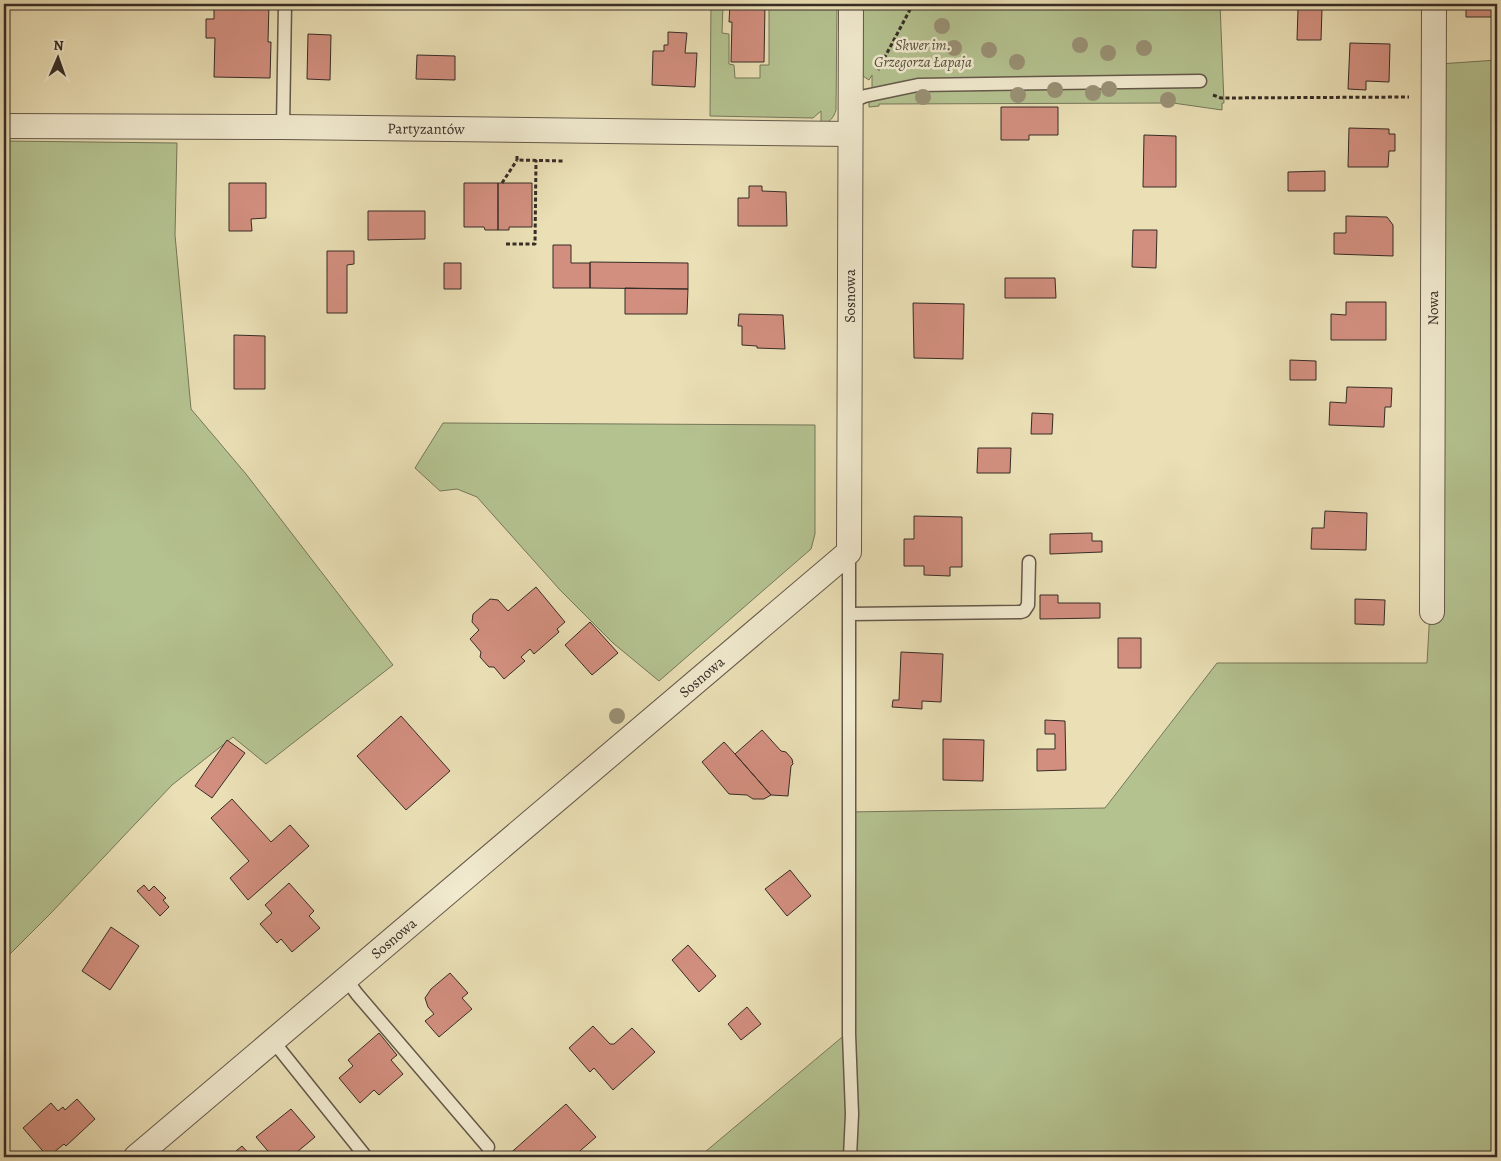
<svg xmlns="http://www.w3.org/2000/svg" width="1501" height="1161" viewBox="0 0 1501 1161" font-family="Alegreya,serif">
	<rect width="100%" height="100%" fill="#eadfb5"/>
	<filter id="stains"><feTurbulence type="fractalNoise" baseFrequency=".004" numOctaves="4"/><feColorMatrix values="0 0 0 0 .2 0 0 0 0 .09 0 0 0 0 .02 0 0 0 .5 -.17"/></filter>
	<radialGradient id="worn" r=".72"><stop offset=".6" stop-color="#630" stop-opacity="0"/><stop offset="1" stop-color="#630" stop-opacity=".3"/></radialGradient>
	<path fill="#b4c290" stroke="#76775b" d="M711,4H723L722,33L729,34V64L734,65L735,78H760V65H769V4H837L836,110C834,117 830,123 821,124V111L813,118L710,116Z
		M863,4H1220L1224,103H1222V110L1173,103L879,104V106L869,107V98H872V75L869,80L863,76Z
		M1497,60V1157H699L847,1033L848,812L1105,808L1217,663H1427L1438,470L1439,64Z
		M4,141L177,143L175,235L191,409L246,474L393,665L266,764L233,737L172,785L51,913L4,960Z
		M443,423L815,425V534L811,549L659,681L613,643L560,590L477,497L457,489L440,491L415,468Z"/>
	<path fill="#d28f7f" stroke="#372c26" d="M214,4H269L268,42H271L270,78L214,77L215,38H206V19H214Z
		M730,4H765L764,62H731L732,22H729Z
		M1466,4H1497V17H1466Z
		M1298,9H1322L1321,40H1297Z
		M668,32L687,33L685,53H697L695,87L652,85L653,51H664V45H668Z
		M308,34L331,35L330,80L307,79Z
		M1350,43L1390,44L1389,82L1366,81V90L1348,89Z
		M417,55L455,56V80L416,79Z
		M1001,107H1058V135H1029V140H1001Z
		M1349,128L1389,129V134H1395V151H1389L1388,167H1348Z
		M1144,135L1176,136V187H1143Z
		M1325,171V191H1288V172Z
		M229,183H266V218L251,219L252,231H229Z
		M464,183H498V230H485L484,227H464Z
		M498,183H532V227H509V230H498Z
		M749,186H762V191L786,192L787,226H738V198H749Z
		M368,211H425V239L368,240Z
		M1346,216L1387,217L1393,225V256L1334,254V233H1346Z
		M1133,230H1157L1156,268L1132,267Z
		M553,245H571V263H590V288H553Z
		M327,251H354V264L347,265V313H327Z
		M590,262L688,263V289L590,288Z
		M444,263H461V289H444Z
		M1005,278H1055L1056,298H1005Z
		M625,288L688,289L687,314H625Z
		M1346,302H1386V340H1331V314L1346,315Z
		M913,303L964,304L963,359L914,358Z
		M739,314L783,315L785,349L757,348V346L742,345V326H738Z
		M234,335L265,336V389H234Z
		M1290,360L1316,361V380H1290Z
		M1347,387L1392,388L1391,407H1385L1384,427L1329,425L1330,402L1346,403Z
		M1032,413L1053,414L1052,434H1031Z
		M978,448H1011L1010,473H977Z
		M1325,511L1367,513L1366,550L1311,549L1312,528H1324Z
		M914,516L962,517V567H950V576L924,575V566H904V539H914Z
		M1092,533V541H1102V552L1050,554V534Z
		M536,587L565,622L557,629L559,632L534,654L530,649L521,657L525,661L504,679L494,667H489L480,657L481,652L470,639L479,630L472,622L473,614L490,599L498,600L508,611Z
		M1040,595H1058V603H1100V618L1040,619Z
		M1355,599L1385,600L1384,625L1355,624Z
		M590,622L618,653L592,675L565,645Z
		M1118,638H1141V668H1118Z
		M901,652L943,654L941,702L922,701V709L892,707L893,700H899Z
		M401,716L450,771L406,810L357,756Z
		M1045,720L1065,721L1066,770L1037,771V749H1055V734H1045Z
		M762,730L781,751L786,752L792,759L793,764L791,766L788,796L771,795L735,754Z
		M943,739L984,740L983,781L943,780Z
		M227,740L245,753L212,798L195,786Z
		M724,742L735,754L771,795L764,799H753L747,795L729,794L702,762Z
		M232,799L271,842L290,825L309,846L248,900L230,878L249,861L211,818Z
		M790,870L811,896L787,916L765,889Z
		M289,883L314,911L309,916L320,928L292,952L281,939L277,943L260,924L272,913L265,905Z
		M144,885L149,891L154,886L166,898L163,900L169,907L160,916L137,891Z
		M111,927L139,946L110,990L82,971Z
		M688,945L716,976L699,992L672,960Z
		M450,973L468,993L462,998L472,1009L439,1037L425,1021L434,1014L428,1007L425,998L431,989Z
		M747,1007L761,1024L741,1040L728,1024Z
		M593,1026L610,1044H614L632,1028L655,1052L613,1090L594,1068L590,1072L569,1048Z
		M379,1033L397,1055L391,1060L403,1074L379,1095L374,1090L360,1103L339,1078L353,1066L348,1060Z
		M77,1099L95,1119L66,1146L64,1144L48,1157L23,1128L51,1103L58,1111L63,1107L65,1110Z
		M566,1104L596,1137L573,1157H506Z
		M291,1109L315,1137L291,1157H273L256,1137Z
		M242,1146L252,1157H229Z"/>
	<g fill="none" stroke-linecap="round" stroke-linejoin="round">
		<defs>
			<path id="service" d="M850,102L865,96L918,85L1200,81
				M283,127L285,4
				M849,552V1034L852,1114L850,1157
				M849,614L1021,612L1024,611L1028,605L1029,562
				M346,979L357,994L488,1147
				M273,1041L366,1157"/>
			<g id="minor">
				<path id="s1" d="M4,126L283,127L849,134"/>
				<path id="s2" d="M1432,612L1434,4"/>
				<path id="s3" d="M136,1157L849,552L851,4"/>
			</g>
		</defs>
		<use href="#service" stroke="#64594a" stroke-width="15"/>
		<use href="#minor" stroke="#64594a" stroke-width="26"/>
		<path stroke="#372c26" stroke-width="3" stroke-dasharray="4 2.5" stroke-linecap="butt" d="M878,70L913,4
			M1213,95L1221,98L1409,97
			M517,156V160L563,161
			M502,183L517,160
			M506,244H535L536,160"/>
		<use href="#service" stroke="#f1eacf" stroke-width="12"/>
		<use href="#minor" stroke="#f1eacf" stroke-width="24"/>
	</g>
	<g fill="#999175">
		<circle cx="942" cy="26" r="8"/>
		<circle cx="1080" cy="45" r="8"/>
		<circle cx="954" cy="48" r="8"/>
		<circle cx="1144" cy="48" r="8"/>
		<circle cx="989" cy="50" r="8"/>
		<circle cx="1108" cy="53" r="8"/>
		<circle cx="1017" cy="62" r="8"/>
		<circle cx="1109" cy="89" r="8"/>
		<circle cx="1055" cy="90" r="8"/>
		<circle cx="1093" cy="93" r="8"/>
		<circle cx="1018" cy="95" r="8"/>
		<circle cx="923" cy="97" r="8"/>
		<circle cx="1168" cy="100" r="8"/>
		<circle cx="617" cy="716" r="8"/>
	</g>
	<g text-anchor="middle" stroke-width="5" stroke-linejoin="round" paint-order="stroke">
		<g font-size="15" font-style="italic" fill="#565240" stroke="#f1eacf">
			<text x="923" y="50">Skwer im.<tspan x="923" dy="17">Grzegorza Łapaja</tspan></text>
		</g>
		<g font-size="15" fill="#372c26" stroke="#f1eacf">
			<text dy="5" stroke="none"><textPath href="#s1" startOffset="422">Partyzantów</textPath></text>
			<text dy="5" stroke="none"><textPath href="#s3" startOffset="1191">Sosnowa</textPath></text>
			<text dy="5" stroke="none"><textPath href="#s2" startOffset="304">Nowa</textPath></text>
			<text dy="5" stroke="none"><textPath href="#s3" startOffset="742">Sosnowa</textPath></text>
			<text dy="5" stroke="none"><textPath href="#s3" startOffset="338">Sosnowa</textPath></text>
		</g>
	</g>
	<rect width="1501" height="1161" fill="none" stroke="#eadfb5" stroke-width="20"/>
	<rect x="5" y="5" width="1491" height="1151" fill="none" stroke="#372c26" stroke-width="2.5"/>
	<rect x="10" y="10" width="1481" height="1141" fill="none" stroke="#372c26"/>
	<g transform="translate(58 58) rotate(2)" stroke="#f1eacf" stroke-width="4" paint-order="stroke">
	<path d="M0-4L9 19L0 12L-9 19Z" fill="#372c26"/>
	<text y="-8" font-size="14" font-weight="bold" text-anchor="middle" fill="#372c26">N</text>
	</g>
	<rect width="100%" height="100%" filter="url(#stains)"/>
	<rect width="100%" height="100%" fill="url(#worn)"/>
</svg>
